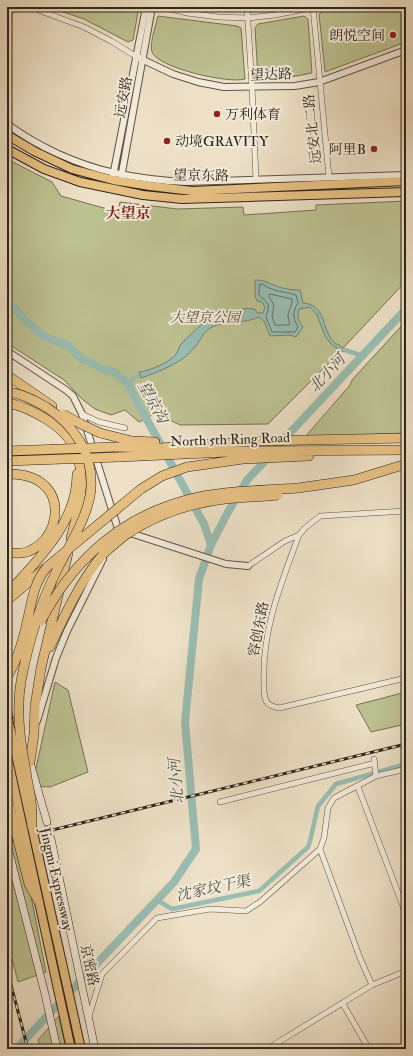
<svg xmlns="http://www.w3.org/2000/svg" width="413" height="1056" viewBox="0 0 413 1056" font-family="'IM FELL Double Pica','Noto Serif SC',serif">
	<rect width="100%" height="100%" fill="#ede0c6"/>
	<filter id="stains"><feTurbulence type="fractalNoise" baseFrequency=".005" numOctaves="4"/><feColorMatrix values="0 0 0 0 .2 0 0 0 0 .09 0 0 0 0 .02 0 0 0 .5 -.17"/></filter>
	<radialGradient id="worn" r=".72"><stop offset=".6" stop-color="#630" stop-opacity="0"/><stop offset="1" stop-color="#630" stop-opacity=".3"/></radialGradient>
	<path fill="#bdc191" stroke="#767255" d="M48,7H134L138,12L133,40L128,42L84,19Z
		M331,7H406V42L325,72L319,14Z
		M158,16L237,26L241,28L245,79C229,84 158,68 152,52C149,45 156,25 158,16Z
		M304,16L308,19L312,73L297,76L258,78L255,28L258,24Z
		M7,159L52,182L61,196L118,212L120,202L177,209L243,207L244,215L316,210V205L406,201V281L331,361L268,424L180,425L156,413L139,422L125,410L111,415L95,409L82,399L64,380L7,343Z
		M406,321V433L305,437L350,385L352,380Z
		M55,682L68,690L88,772L50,787L32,786Z
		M406,692V724L371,732L356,705Z
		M20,840L46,972L18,982L7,939V844Z
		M59,1016L66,1049H41L38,1040Z"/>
	<path fill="#99bdb2" stroke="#6f8075" d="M255,280C264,280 266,282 274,285C283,289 291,290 300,290L303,303C326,305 321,326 332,340C335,344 341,346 345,349L343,352L332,345L325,336L317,315L310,307L299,309C297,316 298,321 303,327L296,337L290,335L270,336L264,321L259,317C245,324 228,320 214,326C203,331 202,338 196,346C193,350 188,354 185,357C173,366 155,373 141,378L139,372C149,371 171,362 176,354C179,350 179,346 182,343C190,335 198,327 207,320C217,312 243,307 255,309L257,313H263L265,307L262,302L257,301L255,296Z"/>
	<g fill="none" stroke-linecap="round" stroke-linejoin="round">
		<path stroke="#647066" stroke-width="1" d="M260,284C264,284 266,286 269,288C278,292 287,292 296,295L298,303C292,311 293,319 298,327L295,332H272L266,317C271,302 268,304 259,295Z
			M270,294L292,299C293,305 288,310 288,316C289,320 290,322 289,325H275L272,316L274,305L269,297Z"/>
		<path stroke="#99bdb2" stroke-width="4.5" d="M345,350L363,356
			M127,383L137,376
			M157,900L172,909L259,891L308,847L310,841L318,806L336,784L406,764"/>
		<path stroke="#99bdb2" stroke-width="8" d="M7,302L14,307L21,316L43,336L67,345L82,359L92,363L101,369L114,372L127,383L204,524L211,545
			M271,453L406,309
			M16,1049L174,882L196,849L185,722L199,579L211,545L227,514L247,480L265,461"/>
		<path stroke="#c7baa3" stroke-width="7" stroke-dasharray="7 3.5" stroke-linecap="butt" d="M47,822L51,839
			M7,840L8,848"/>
		<defs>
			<path id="minor" d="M30,7L84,27L111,41L137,57
				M162,7L187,13L218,17L248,18L275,15L315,7
				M247,7L252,87L256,179
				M313,7L329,177
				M7,17L15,7
				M82,414L99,422L125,428
				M406,511L320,516L305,528L299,535C282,581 262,629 264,680C264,687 263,694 266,701C269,706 274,707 279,708L406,678
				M248,566L285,541L299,535
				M374,759L376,776
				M358,787L406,914
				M220,802L375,763
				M320,849L360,958L372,985
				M343,1004L369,1049
				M89,1016L102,974L157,918L210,909L246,911L260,902L320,849L324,838L328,808L334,798L376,776L406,769
				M267,1049L372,985L406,971"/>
			<path id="tertiary" d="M137,57L173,74L198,82L224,87L295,86L319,82L406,50
				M7,124C38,147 78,165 115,173C138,178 162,181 186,182L406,175
				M113,176L146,7
				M121,178L152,7
				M7,351L66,390L73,396L82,414L118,529L116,533
				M127,532L226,564L248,566
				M37,721L56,658L67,631L103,559"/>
			<path id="secondary" d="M7,707L10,719L19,741
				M29,759L47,822
				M51,839L95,1049
				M8,848L45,994L57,1049"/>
			<path id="primary" d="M7,135L34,151L72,169L113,180L150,186L192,191L406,181
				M7,149L44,169L80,182L143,195L182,199L406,192"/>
			<path id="motorway" d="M7,375L52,406
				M7,403C28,406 71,429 74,451
				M100,433L132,441L155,442
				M115,447L160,448L257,441L406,438
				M119,457L249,451L406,450
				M187,467L243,459L309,456
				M7,474C83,472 58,565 7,552
				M298,488L354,480L406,464
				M71,538C79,507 89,477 73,446
				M7,594C37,560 77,524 77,474
				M10,598L44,569
				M50,647C65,614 80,582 103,554
				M30,762L34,734L35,706L41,668L68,553"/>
		</defs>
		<use href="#minor" stroke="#5e5344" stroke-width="6"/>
		<use href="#tertiary" stroke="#5e5344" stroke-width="8"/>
		<use href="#secondary" stroke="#2f2419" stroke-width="8"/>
		<use href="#primary" stroke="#2f2419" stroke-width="10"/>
		<use href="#motorway" stroke="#2f2419" stroke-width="10"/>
		<use href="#minor" stroke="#f3ebda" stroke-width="5"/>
		<use href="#tertiary" stroke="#f3ebda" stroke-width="6"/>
		<use href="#secondary" stroke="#f3ebda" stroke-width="7"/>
		<use href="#primary" stroke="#e6c083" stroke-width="8"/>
		<use href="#motorway" stroke="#e6c083" stroke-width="9"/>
		<defs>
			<path id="rail" d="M7,841L406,744
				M7,970L28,1049"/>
		</defs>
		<use href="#rail" stroke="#2f2419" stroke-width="3"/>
		<use href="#rail" stroke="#f3ebda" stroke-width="1.5" stroke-dasharray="4.5" stroke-linecap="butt"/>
		<defs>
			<path id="trunk-bridge" d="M7,714L81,1049
				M7,755L71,1049"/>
			<path id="motorway-bridge" d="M7,392C21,393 34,400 46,407C74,425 93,453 91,488C89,517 67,548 55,574C39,607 28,645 21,681C16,710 20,742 26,771C27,781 30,791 31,801C32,809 32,818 32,826
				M63,414L81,424L100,433
				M7,451L115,447
				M7,461L119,457
				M103,554C111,547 119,540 127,534C156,515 191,503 225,499C243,497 260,497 278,495
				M41,621C73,560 120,518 186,500C222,490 261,491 298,488
				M7,677C17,661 23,641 27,622C32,602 33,584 47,567L141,489L162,476L187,467
				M7,797L29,884L38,900"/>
		</defs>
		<use href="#trunk-bridge" stroke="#2f2419" stroke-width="10" stroke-linecap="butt"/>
		<use href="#motorway-bridge" stroke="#2f2419" stroke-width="10" stroke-linecap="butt"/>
		<use href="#trunk-bridge" stroke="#e6c083" stroke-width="8"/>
		<use href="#motorway-bridge" stroke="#e6c083" stroke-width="9"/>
	</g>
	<g fill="#8f2418" stroke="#f3ebda" stroke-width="1.5">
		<circle cx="393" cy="35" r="4"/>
		<circle cx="217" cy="114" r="4"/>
		<circle cx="167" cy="141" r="4"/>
		<circle cx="374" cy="149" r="4"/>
	</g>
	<g text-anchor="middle" stroke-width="4" stroke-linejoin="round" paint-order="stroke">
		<g font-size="14" fill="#2f2419" stroke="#f3ebda" text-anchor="end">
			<text x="385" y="40">朗悦空间</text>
			<text x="225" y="119" text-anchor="start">万利体育</text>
			<text x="175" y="146" text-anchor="start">动境GRAVITY</text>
			<text x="366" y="154">阿里B</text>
		</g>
		<g font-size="14" fill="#2f2419" stroke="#f3ebda">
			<text transform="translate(271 74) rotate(-2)" y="5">望达路</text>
			<text transform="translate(123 97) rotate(-80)" y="5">远安路</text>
			<text transform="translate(312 129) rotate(-96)" y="5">远安北二路</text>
			<text transform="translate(201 175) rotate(1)" y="5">望京东路</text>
			<text transform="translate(230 439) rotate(-2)" y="5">North 5th Ring Road</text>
			<text transform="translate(258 629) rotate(-79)" y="5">容创东路</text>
			<text transform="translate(57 879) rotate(77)" y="5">Jingmi Expressway</text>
			<text transform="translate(90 965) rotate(78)" y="5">京密路</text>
		</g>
		<g font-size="14" font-style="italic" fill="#524b37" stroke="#f3ebda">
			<text x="205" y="322">大望京公园</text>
		</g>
		<g font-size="15" font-weight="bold" fill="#7a1f14" stroke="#f3ebda">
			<text x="128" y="218">大望京</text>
		</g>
		<g font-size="15" font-style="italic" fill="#4f5247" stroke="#f3ebda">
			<text transform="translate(327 373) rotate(-47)" y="5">北小河</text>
			<text transform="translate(153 402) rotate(61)" y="5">望京沟</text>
			<text transform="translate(176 781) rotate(-95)" y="5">北小河</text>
			<text transform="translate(213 888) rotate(-12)" y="5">沈家坟干渠</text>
		</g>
	</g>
	<rect width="413" height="1056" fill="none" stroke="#ede0c6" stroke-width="24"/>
	<rect x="8" y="8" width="397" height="1040" fill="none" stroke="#2f2419" stroke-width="2"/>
	<rect x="12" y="12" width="389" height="1032" fill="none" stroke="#2f2419"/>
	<rect width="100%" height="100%" filter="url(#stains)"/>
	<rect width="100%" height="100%" fill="url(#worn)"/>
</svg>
